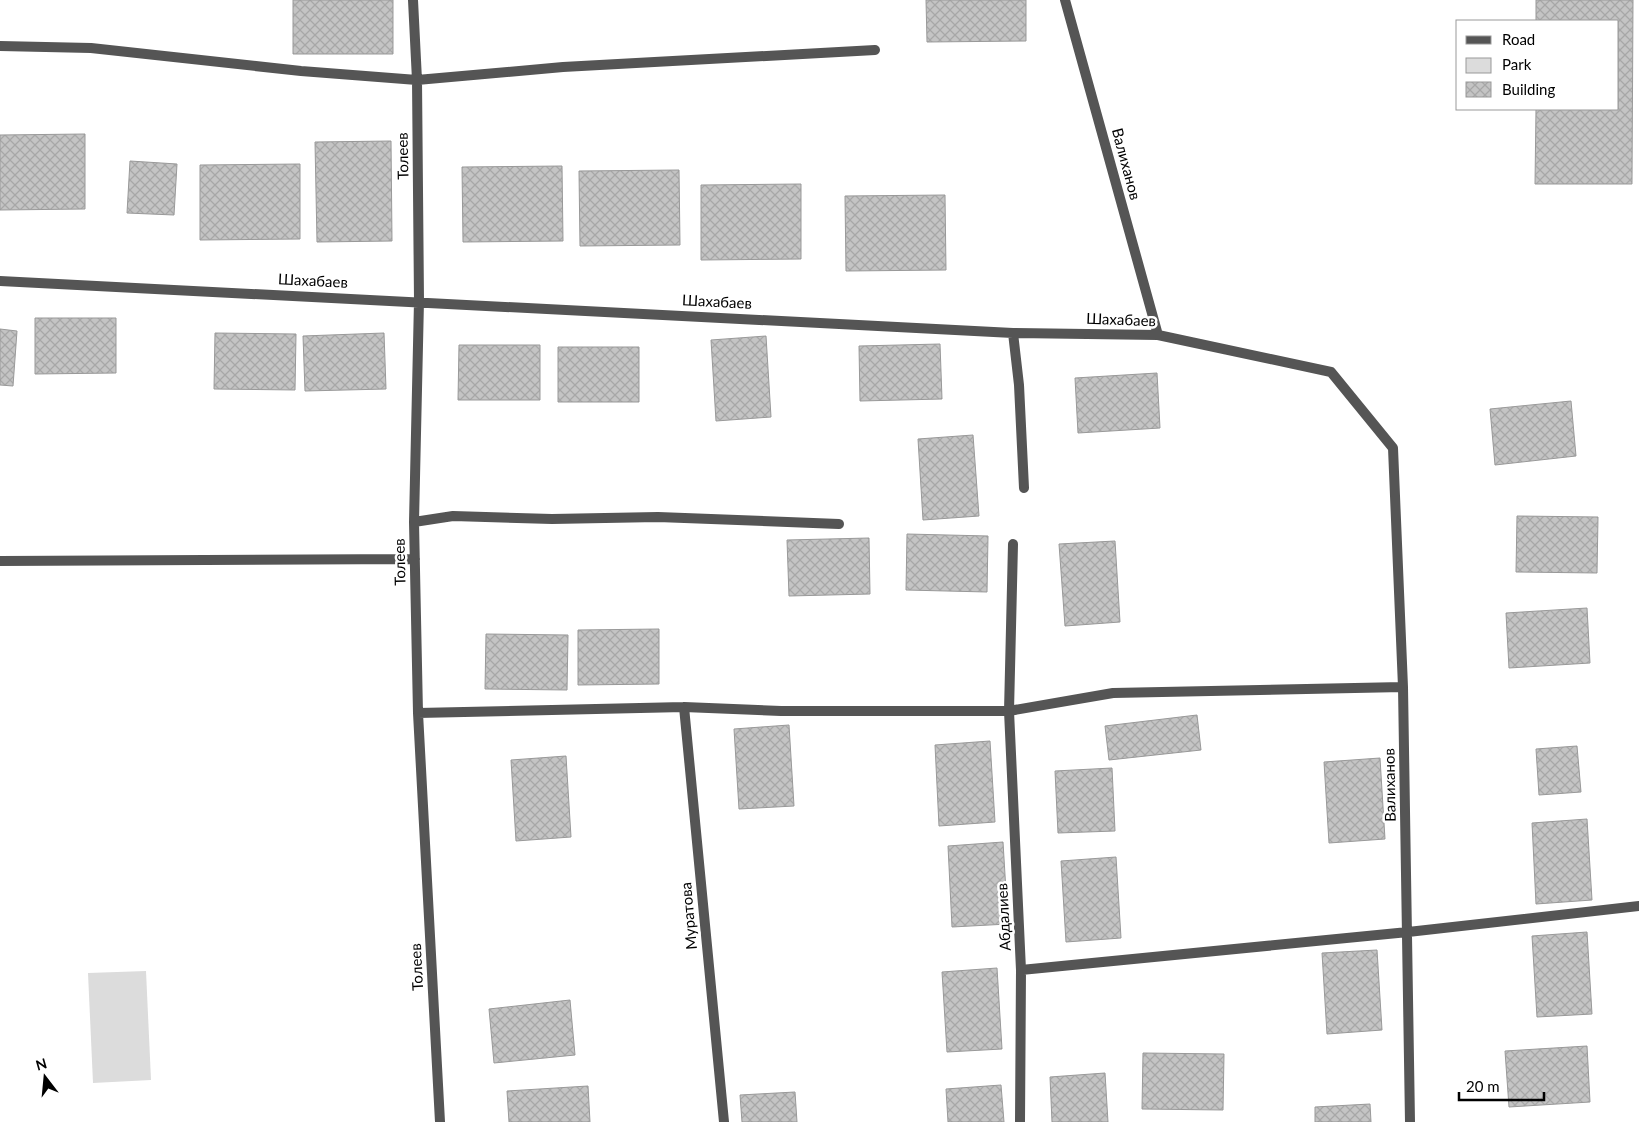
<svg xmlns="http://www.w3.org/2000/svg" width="1639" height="1122" viewBox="0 0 1639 1122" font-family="Lato,sans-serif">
	<defs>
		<pattern id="building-cross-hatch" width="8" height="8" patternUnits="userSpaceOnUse" patternTransform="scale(1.25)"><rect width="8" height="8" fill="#c4c4c4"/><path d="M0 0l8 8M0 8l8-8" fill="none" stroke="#a7a7a7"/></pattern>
	</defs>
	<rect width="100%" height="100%" fill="#fff"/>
	<path fill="#dcdcdc" d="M146,971L151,1080L93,1083L88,973Z"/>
	<path fill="url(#building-cross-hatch)" stroke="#999" d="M293,0H393V54H293Z
		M926,0H1026V41L927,42Z
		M1536,0H1633L1632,184H1535L1536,109H1618V21H1536Z
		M85,134V209L0,210V135Z
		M391,141L392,241L317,242L315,142Z
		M130,161L177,164L174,215L127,213Z
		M300,164V239L200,240V165Z
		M562,166L563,241L463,242L462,167Z
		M679,170L680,245L580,246L579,171Z
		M801,184V259L701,260V185Z
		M945,195L946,270L846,271L845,196Z
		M35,318H116V373L35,374Z
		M0,329L17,331L13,386L0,385Z
		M215,333L296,334L295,390L214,389Z
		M384,333L386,389L305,391L303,336Z
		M766,336L771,417L716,421L711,340Z
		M940,344L942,399L860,401L859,346Z
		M459,345H540V400H458Z
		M558,347H639V402H558Z
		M1157,373L1160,428L1078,433L1075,378Z
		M1571,401L1576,456L1495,465L1490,409Z
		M973,435L979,516L923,520L918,439Z
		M1517,516L1598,517L1597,573L1516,572Z
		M907,534L988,536L987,592L906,590Z
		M869,538L870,594L789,596L787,540Z
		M1115,541L1120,622L1065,626L1059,544Z
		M1587,608L1590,663L1509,668L1506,613Z
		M659,629V684L578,685V630Z
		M486,634L568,635L567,690L485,689Z
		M1197,715L1201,750L1109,760L1105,726Z
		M789,725L794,806L739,809L734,729Z
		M990,741L995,822L939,826L935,745Z
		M1577,746L1581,792L1539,795L1536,749Z
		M566,756L571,837L516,841L511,760Z
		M1380,758L1385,839L1329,843L1324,762Z
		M1112,768L1115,831L1058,833L1055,771Z
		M1587,819L1592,900L1536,904L1532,823Z
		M1003,842L1008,924L952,927L948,846Z
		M1116,857L1121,938L1066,942L1061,861Z
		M1587,932L1592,1014L1537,1017L1532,936Z
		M1377,950L1382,1030L1327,1034L1322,953Z
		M997,968L1002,1049L947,1052L942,972Z
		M570,1000L575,1055L494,1063L489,1009Z
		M1587,1046L1590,1102L1509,1107L1505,1051Z
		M1143,1053L1224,1054L1223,1110L1142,1109Z
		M1105,1073L1108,1122H1052L1050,1077Z
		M1001,1085L1004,1122H948L946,1089Z
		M588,1086L590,1122H509L507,1091Z
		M795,1092L797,1122H742L740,1095Z
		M1370,1104L1371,1122H1315V1107Z"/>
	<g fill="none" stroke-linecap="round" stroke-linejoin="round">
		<path stroke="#555" stroke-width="10" d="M413,0L417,80L419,301L414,522L418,713L440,1122
			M1065,0L1158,335
			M0,46L91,48L301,71L417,80L563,67L875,50
			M0,281L1013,333L1158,335L1331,372L1393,448L1403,687L1410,1122
			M1013,333L1019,385L1024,488
			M414,522L453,516L552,519L658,517L839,524
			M1013,544L1009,711L1021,970L1020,1122
			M0,561L415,559
			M684,707L724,1122
			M418,713L684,707L781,711H1009L1113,693L1403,687
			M1021,970L1408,932L1639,906"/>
	</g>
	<g text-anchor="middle" stroke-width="5" stroke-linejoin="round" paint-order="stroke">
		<g font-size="15" fill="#000" stroke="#fff">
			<text transform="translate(403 156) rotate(-91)" y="5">Толеев</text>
			<text transform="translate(1126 164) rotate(75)" y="5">Валиханов</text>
			<text transform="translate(313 281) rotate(3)" y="5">Шахабаев</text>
			<text transform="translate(717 302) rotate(3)" y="5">Шахабаев</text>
			<text transform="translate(1121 320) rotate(2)" y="5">Шахабаев</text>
			<text transform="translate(400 562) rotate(-91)" y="5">Толеев</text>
			<text transform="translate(1390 785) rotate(-91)" y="5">Валиханов</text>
			<text transform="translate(689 916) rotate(-95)" y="5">Муратова</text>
			<text transform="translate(1004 917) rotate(-93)" y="5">Абдалиев</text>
			<text transform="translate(417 967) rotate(-93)" y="5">Толеев</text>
		</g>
	</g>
	<rect x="1456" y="20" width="162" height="90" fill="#ffffff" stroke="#999999"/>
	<rect x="1466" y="36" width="25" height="8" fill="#555555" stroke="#999999"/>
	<text x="1502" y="45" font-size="15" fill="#000000">Road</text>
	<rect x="1466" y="58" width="25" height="15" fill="#dcdcdc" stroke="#999999"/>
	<text x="1502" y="70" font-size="15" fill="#000000">Park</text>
	<rect x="1466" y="82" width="25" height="15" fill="url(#building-cross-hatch)" stroke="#999999"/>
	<text x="1502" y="95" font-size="15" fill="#000000">Building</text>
	<g transform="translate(45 1077) rotate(344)" stroke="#ffffff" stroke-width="4" paint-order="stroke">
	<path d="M0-4L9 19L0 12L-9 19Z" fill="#000000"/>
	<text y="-8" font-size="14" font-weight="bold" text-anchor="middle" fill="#000000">N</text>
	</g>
	<path d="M1459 1092v8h85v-8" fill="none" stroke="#000000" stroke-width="2.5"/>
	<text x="1466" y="1092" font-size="15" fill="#000000" stroke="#ffffff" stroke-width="4" paint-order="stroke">20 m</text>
</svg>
